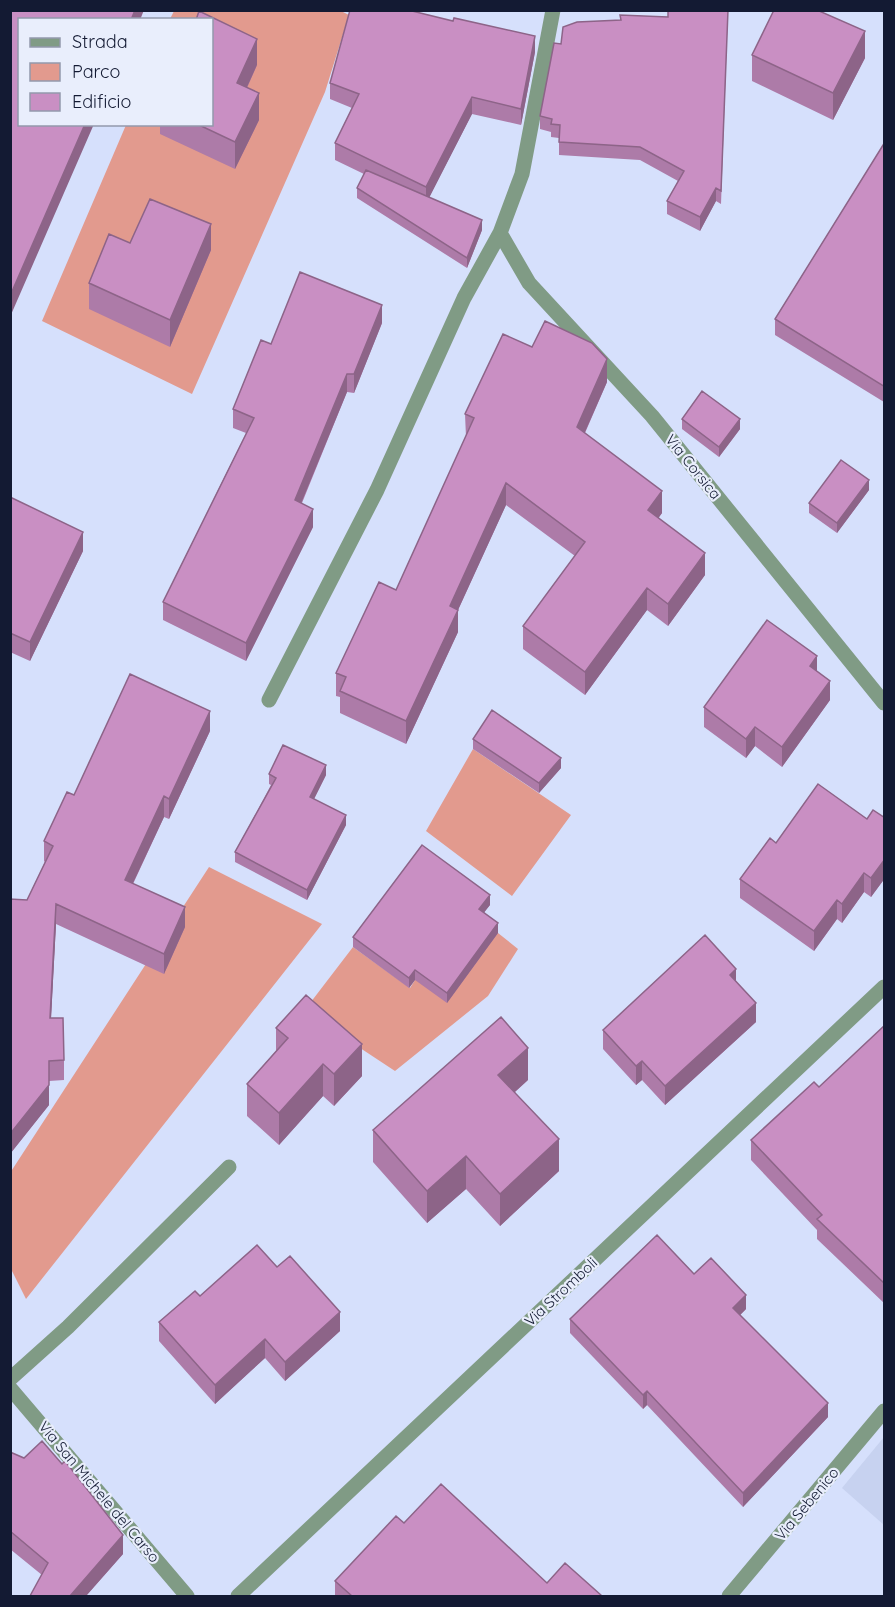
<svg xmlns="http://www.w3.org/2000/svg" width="895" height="1607" viewBox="0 0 895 1607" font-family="Quicksand,sans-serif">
	<rect width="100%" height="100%" fill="#d6e0fc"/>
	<path fill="#c7d2f0" d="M884,1437V1525L842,1488Z"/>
	<path fill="#e29a8e" d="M339,10L349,15L325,92L192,394L42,321L126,125L212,124V20L170,19L174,11Z
		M473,749L571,815L512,896L426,831Z
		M209,867L322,924L26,1299L11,1269L10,1173Z
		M498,933L518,949L488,996L395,1071L304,1011L353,947L410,988L415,980Z"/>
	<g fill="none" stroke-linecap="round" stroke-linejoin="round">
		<path stroke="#809b85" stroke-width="15" d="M553,10L522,174L500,233L529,283L652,416L884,703
			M269,700L377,490L464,298L500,233
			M10,1379L68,1327L229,1167
			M10,1388L187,1596
			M238,1596L884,987
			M729,1596L884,1411"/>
	</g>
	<path fill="#ad7ba8" d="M668,10H728L721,204L716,201L700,231L667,214V201L678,181L640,160L559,155V138L551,137V132L540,129V116L561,44L620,20V15L668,17Z
		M535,52L521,125L472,114L429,197L482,230L467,268L357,198V188L364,174L335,160V143L352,108L330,99V83Z
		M752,55L865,58L833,120L752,81Z
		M257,65L247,88L259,120L235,169L160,134V124H212Z
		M885,142V407L884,402L775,335V319Z
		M130,243L211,250L170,347L89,309V283Z
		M382,323L354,393L347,392L302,503L313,527L246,661L163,620V602L246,433L233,428V409L271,344Z
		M607,382L585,433L662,513L658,518L705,575L668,626L647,610L585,695L523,649V626L575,556L506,505L458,610V632L406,744L340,713V697L336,696V673L396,590L466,437L465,414Z
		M682,419L740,429L719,457L682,429Z
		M869,490L837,533L809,513V503Z
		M10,497L83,551L30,661L10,652Z
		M817,671L830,700L782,767L755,746L746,758L704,727V707Z
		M210,731L169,819L164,817L133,884L185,927L164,974L56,924L51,1018L64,1060V1080L49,1081V1105L10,1154V899L27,900L45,862L44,861V841Z
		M473,739L561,768L539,793L473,749Z
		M269,774L326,775L314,799L346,825L307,900L235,862V852L271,785L269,784Z
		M885,818V878L871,897L864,892L842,923L837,919L814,951L740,898V879L776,843L867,819Z
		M490,905L484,912L498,933L447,1003L415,980L409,988L353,947V937Z
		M736,981L756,1022L665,1105L642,1080L636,1085L603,1049V1030Z
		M885,1025V1304L817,1239V1230L751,1160V1140L819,1087Z
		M276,1028L362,1076L334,1106L323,1096L279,1145L247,1116V1084L276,1051Z
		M528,1080L515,1092L559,1171L500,1226L466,1189L427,1223L373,1162V1130Z
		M277,1267L340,1331L285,1381L265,1358L215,1404L159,1341V1322L200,1296Z
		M694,1274L746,1309L740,1315L828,1417L743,1507L647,1405L643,1409L570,1333V1319Z
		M10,1452L123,1554L86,1596H30L42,1575L10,1549Z
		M404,1523L547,1583L602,1596H336L335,1595V1581Z"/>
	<path fill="#8d6488" d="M135,10H144L140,20H131Z
		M865,31V58L833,120V93Z
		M535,36V52L521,125V109Z
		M257,39V65L237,109V83Z
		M259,93V120L235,169V142Z
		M472,97V114L426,204V187Z
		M85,124H94L10,317V296Z
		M716,188V201L700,231V217Z
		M482,220V230L467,268V258Z
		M211,224V250L170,347V320Z
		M382,305V323L354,393V374Z
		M607,359V382L577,450V427Z
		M347,374V392L295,518V500Z
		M740,419V429L719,457V447Z
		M869,480V490L837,533V523Z
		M506,483V505L458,610V632L406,744V721L450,606Z
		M662,491V513L648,533V510Z
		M313,509V527L246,661V643Z
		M83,532V551L30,661V642Z
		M705,553V575L668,626V604Z
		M647,588V610L585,695V672Z
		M817,656V675L810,666Z
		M830,681V700L782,767V747Z
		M210,711V731L169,819V799Z
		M755,727V746L746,758V739Z
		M561,758V768L539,793V783Z
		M326,765V775L310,807V797Z
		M164,796V817L125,900V880Z
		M346,815V825L307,900V890Z
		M885,859V878L871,897V878Z
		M864,873V892L842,923V904Z
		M490,895V905L479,919V909Z
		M837,900V919L814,951V931Z
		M56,904V924L50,1038V1018Z
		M185,907V927L164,974V954Z
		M498,923V933L447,1003V993Z
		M736,969V988L730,975Z
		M415,970V980L409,988V978Z
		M756,1003V1022L665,1105V1086Z
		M362,1044V1076L334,1106V1074Z
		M528,1048V1080L498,1107V1075Z
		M642,1061V1080L636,1085V1066Z
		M323,1064V1096L279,1145V1113Z
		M49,1085V1105L10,1154V1134Z
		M559,1139V1171L500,1226V1194Z
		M466,1156V1189L427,1223V1191Z
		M746,1295V1309L733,1322V1308Z
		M340,1312V1331L285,1381V1362Z
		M265,1339V1358L215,1404V1385Z
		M647,1391V1405L643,1409V1395Z
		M828,1403V1417L743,1507V1493Z
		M123,1535V1554L86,1596H70Z"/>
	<path fill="#c98fc3" stroke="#8d6488" stroke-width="1.5" d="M10,10H135L131,20H20V124H85L10,296Z
		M350,10H408L453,21L454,18L535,36L521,109L472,97L426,187L335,143L359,94L330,83Z
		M668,10H728L721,191L716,188L700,217L667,201L684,171L640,147L559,142L560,125L551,124L552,119L540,116L554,43L561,44L563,27L577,22L621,20L620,15L668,17Z
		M774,10H817L865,31L833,93L752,55Z
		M199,11L257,39L237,83L259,93L235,142L197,124H212V20H196Z
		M885,142V387L775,319Z
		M366,170L482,220L467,258L357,188Z
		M150,199L211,224L170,320L89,283L109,234L130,243Z
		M300,272L382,305L354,374H347L295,500L313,509L246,643L163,602L254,418L233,409L261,340L271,344Z
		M545,321L592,343L607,359L577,427L662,491L648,510L705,553L668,604L647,588L585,672L523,626L585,542L506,483L450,606L458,610L406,721L340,691L346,677L336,673L379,582L396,590L474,418L465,414L503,334L532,347Z
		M702,391L740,419L719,447L682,419Z
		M841,460L869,480L837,523L809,503Z
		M10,497L83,532L30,642L10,633Z
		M767,620L817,656L810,666L830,681L782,747L755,727L746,739L704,707Z
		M130,674L210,711L169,799L164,796L125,880L185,907L164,954L56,904L50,1018H63L64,1060L49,1061V1085L10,1134V899L27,900L53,846L44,841L67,792L74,795Z
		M492,710L561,758L539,783L473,739Z
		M283,745L326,765L310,797L346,815L307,890L235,852L276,778L269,774Z
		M818,784L867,819L873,810L885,818V859L871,878L864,873L842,904L837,900L814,931L740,879L770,838L776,843Z
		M422,845L490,895L479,909L498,923L447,993L415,970L409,978L353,937Z
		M705,935L736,969L730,975L756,1003L665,1086L642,1061L636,1066L603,1030Z
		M306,995L362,1044L334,1074L323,1064L279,1113L247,1084L288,1038L276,1028Z
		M501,1017L528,1048L498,1075L559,1139L500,1194L466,1156L427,1191L373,1130Z
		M885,1025V1284L817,1219L822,1215L751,1140L814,1082L819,1087Z
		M657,1235L694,1274L711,1258L746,1295L733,1308L828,1403L743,1493L647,1391L643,1395L570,1319Z
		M257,1245L277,1267L290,1256L340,1312L285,1362L265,1339L215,1385L159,1322L195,1291L200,1296Z
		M42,1441L62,1464L65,1461L123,1535L70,1596H30L48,1563L10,1531V1452L24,1458Z
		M441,1484L547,1583L565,1563L602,1596H352L335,1581L396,1516L404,1523Z"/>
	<g text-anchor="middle" stroke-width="4.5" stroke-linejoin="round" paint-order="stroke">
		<g font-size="15" fill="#131a33" stroke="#e9eefc">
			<text transform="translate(693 467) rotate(51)" y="5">Via Corsica</text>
			<text transform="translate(561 1292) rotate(-43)" y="5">Via Stromboli</text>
			<text transform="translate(99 1492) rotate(50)" y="5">Via San Michele del Carso</text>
			<text transform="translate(807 1504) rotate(-50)" y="5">Via Sebenico</text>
		</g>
	</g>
	<rect width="895" height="1607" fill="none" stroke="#131a33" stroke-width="24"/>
	<rect x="18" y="18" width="195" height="108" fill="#e9eefc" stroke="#9399ac" stroke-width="1.5"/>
	<rect x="30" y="38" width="30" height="9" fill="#809b85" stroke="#9399ac" stroke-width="1.5"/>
	<text x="72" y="48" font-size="18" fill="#131a33">Strada</text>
	<rect x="30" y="63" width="30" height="18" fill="#e29a8e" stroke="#9399ac" stroke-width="1.5"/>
	<text x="72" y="78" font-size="18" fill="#131a33">Parco</text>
	<rect x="30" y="93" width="30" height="18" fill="#c98fc3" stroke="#9399ac" stroke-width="1.5"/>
	<text x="72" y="108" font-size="18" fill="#131a33">Edificio</text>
</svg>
